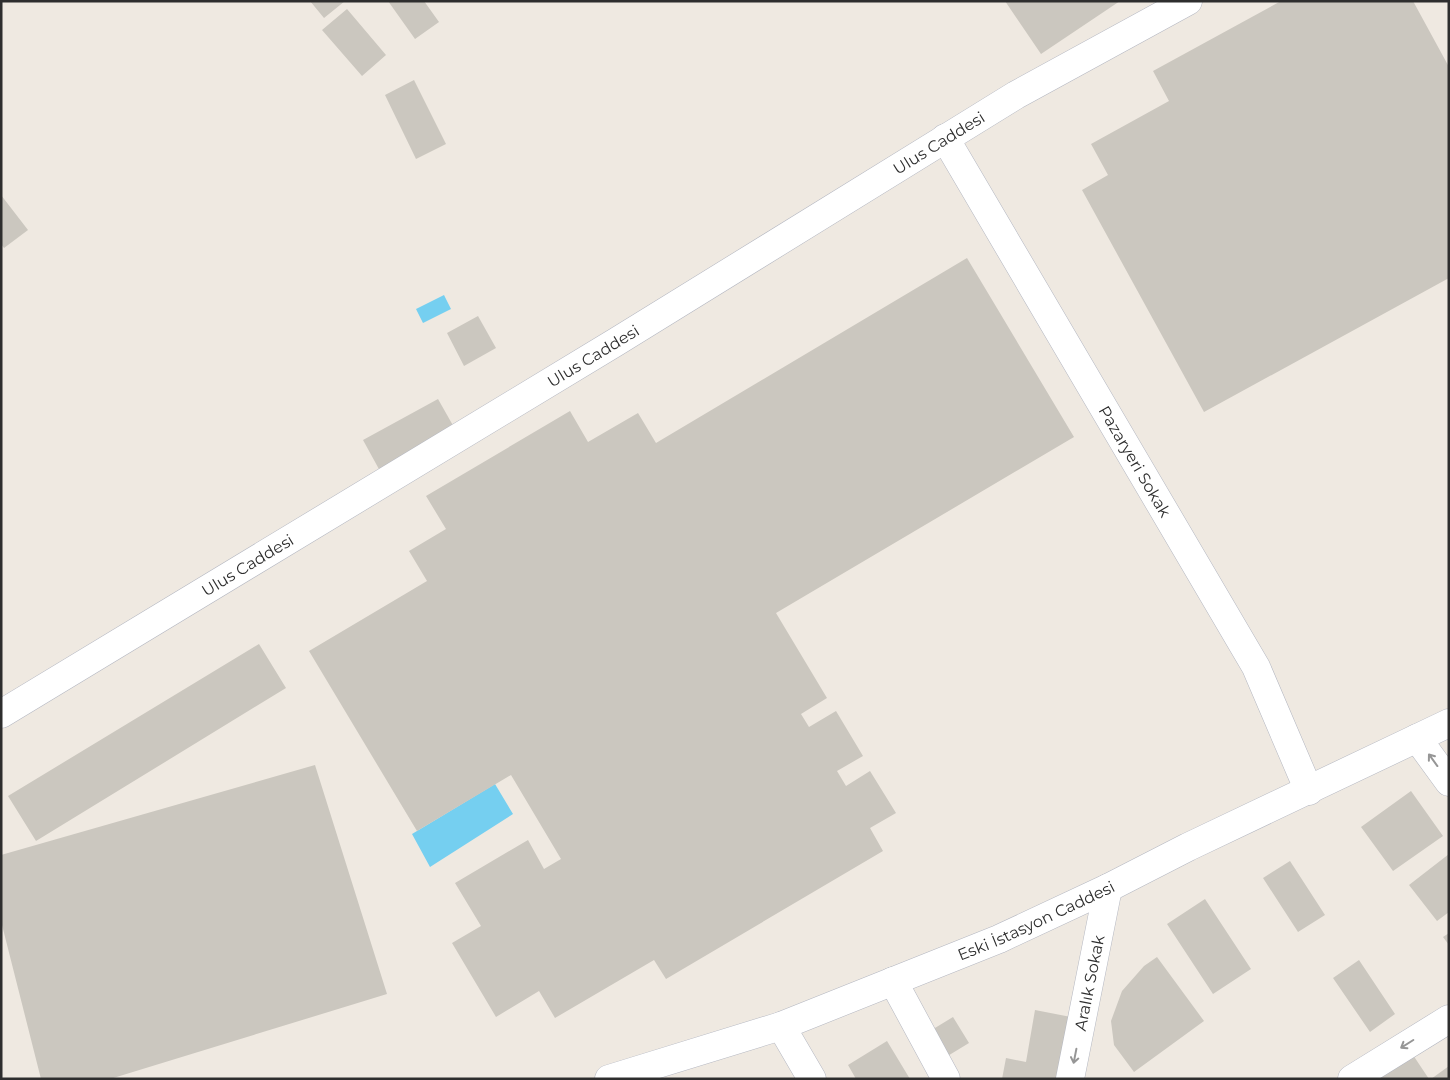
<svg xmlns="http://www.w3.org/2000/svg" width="1450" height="1080" viewBox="0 0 1450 1080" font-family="Montserrat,sans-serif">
	<rect width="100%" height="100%" fill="#efe9e1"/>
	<path fill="#75cff0" d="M444,295L451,309L423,323L416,309Z
		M495,784L513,814L430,867L412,834Z"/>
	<path fill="#cbc7bf" d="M310,1H345L324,18Z
		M388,1H424L439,22L415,39Z
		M1005,1H1120L1041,54Z
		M1281,1H1413L1449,67V278L1204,412L1082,190L1108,175L1091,144L1169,101L1153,71Z
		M347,9L386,55L362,76L322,30Z
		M414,80L446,144L416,159L385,95Z
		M1,195L28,230L4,248L1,244Z
		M967,258L1074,437L776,613L827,698L801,714L809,727L836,711L863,756L837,771L846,786L870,771L896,813L870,828L883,851L666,979L654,960L555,1018L539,991L496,1017L452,943L481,926L455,883L528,840L544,869L561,859L511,775L417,831L309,651L427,581L409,551L446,529L426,496L570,411L588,442L638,413L656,443Z
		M478,316L496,348L464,366L447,333Z
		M438,399L455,429L380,471L363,440Z
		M259,644L286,688L36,841L8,796Z
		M315,765L387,994L110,1079H41L1,921V855Z
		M1411,791L1443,836L1393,871L1361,827Z
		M1449,854V912L1437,921L1409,885Z
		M1290,861L1325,915L1298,932L1263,878Z
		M1205,899L1251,969L1213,994L1167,924Z
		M1449,933V945L1443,937Z
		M1157,957L1204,1021L1134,1072L1114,1045L1111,1021L1122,991L1144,966Z
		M1359,960L1395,1014L1370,1032L1333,978Z
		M1035,1010L1076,1018L1065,1079H1002L1006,1058L1026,1062Z
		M953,1017L969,1043L946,1057L930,1031Z
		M887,1041L910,1079H856L848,1065Z
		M1409,1049L1429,1079H1362Z
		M1449,1066V1079H1431Z"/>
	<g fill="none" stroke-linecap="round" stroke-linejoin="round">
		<defs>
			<g id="street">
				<path id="s1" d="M945,138L1256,667L1309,791"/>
				<path d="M1417,738L1449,782"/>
				<path d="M893,981L946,1079"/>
				<path id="s2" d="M1070,1079L1108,888"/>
				<path d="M1352,1079L1449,1019"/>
			</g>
			<g id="secondary">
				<path id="s3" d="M1,714L616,342L1016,95L1188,1"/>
				<path d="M781,1026L812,1079"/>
				<path id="s4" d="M609,1079L781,1026L999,939L1108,888L1188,847L1449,723"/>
			</g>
		</defs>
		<use href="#street" stroke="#b4b7c1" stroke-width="29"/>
		<use href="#secondary" stroke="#b4b7c1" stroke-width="29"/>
		<use href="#street" stroke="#fff" stroke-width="28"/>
		<use href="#secondary" stroke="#fff" stroke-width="28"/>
	</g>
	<defs><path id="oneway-shaft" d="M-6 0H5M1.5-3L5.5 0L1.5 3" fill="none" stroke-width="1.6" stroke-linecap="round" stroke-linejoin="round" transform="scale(1.25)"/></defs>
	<g stroke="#969696">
		<use href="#oneway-shaft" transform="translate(1433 760) rotate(-126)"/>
		<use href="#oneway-shaft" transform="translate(1407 1044) rotate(148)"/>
		<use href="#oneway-shaft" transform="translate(1075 1056) rotate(101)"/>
	</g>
	<g text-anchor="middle" stroke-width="5" stroke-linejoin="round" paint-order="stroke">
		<g font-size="16" fill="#2e2e2e" stroke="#fff">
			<text dy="6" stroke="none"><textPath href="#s3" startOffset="1098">Ulus Caddesi</textPath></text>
			<text dy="6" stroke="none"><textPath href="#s3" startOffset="692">Ulus Caddesi</textPath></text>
			<text dy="6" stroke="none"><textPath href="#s1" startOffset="375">Pazaryeri Sokak</textPath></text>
			<text dy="6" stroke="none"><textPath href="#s3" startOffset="288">Ulus Caddesi</textPath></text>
			<text dy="6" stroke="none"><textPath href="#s4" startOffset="456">Eski İstasyon Caddesi</textPath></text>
			<text dy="6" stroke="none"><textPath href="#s2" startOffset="98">Aralık Sokak</textPath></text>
		</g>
	</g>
	<rect width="1450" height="1080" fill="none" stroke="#2e2e2e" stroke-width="5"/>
</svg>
